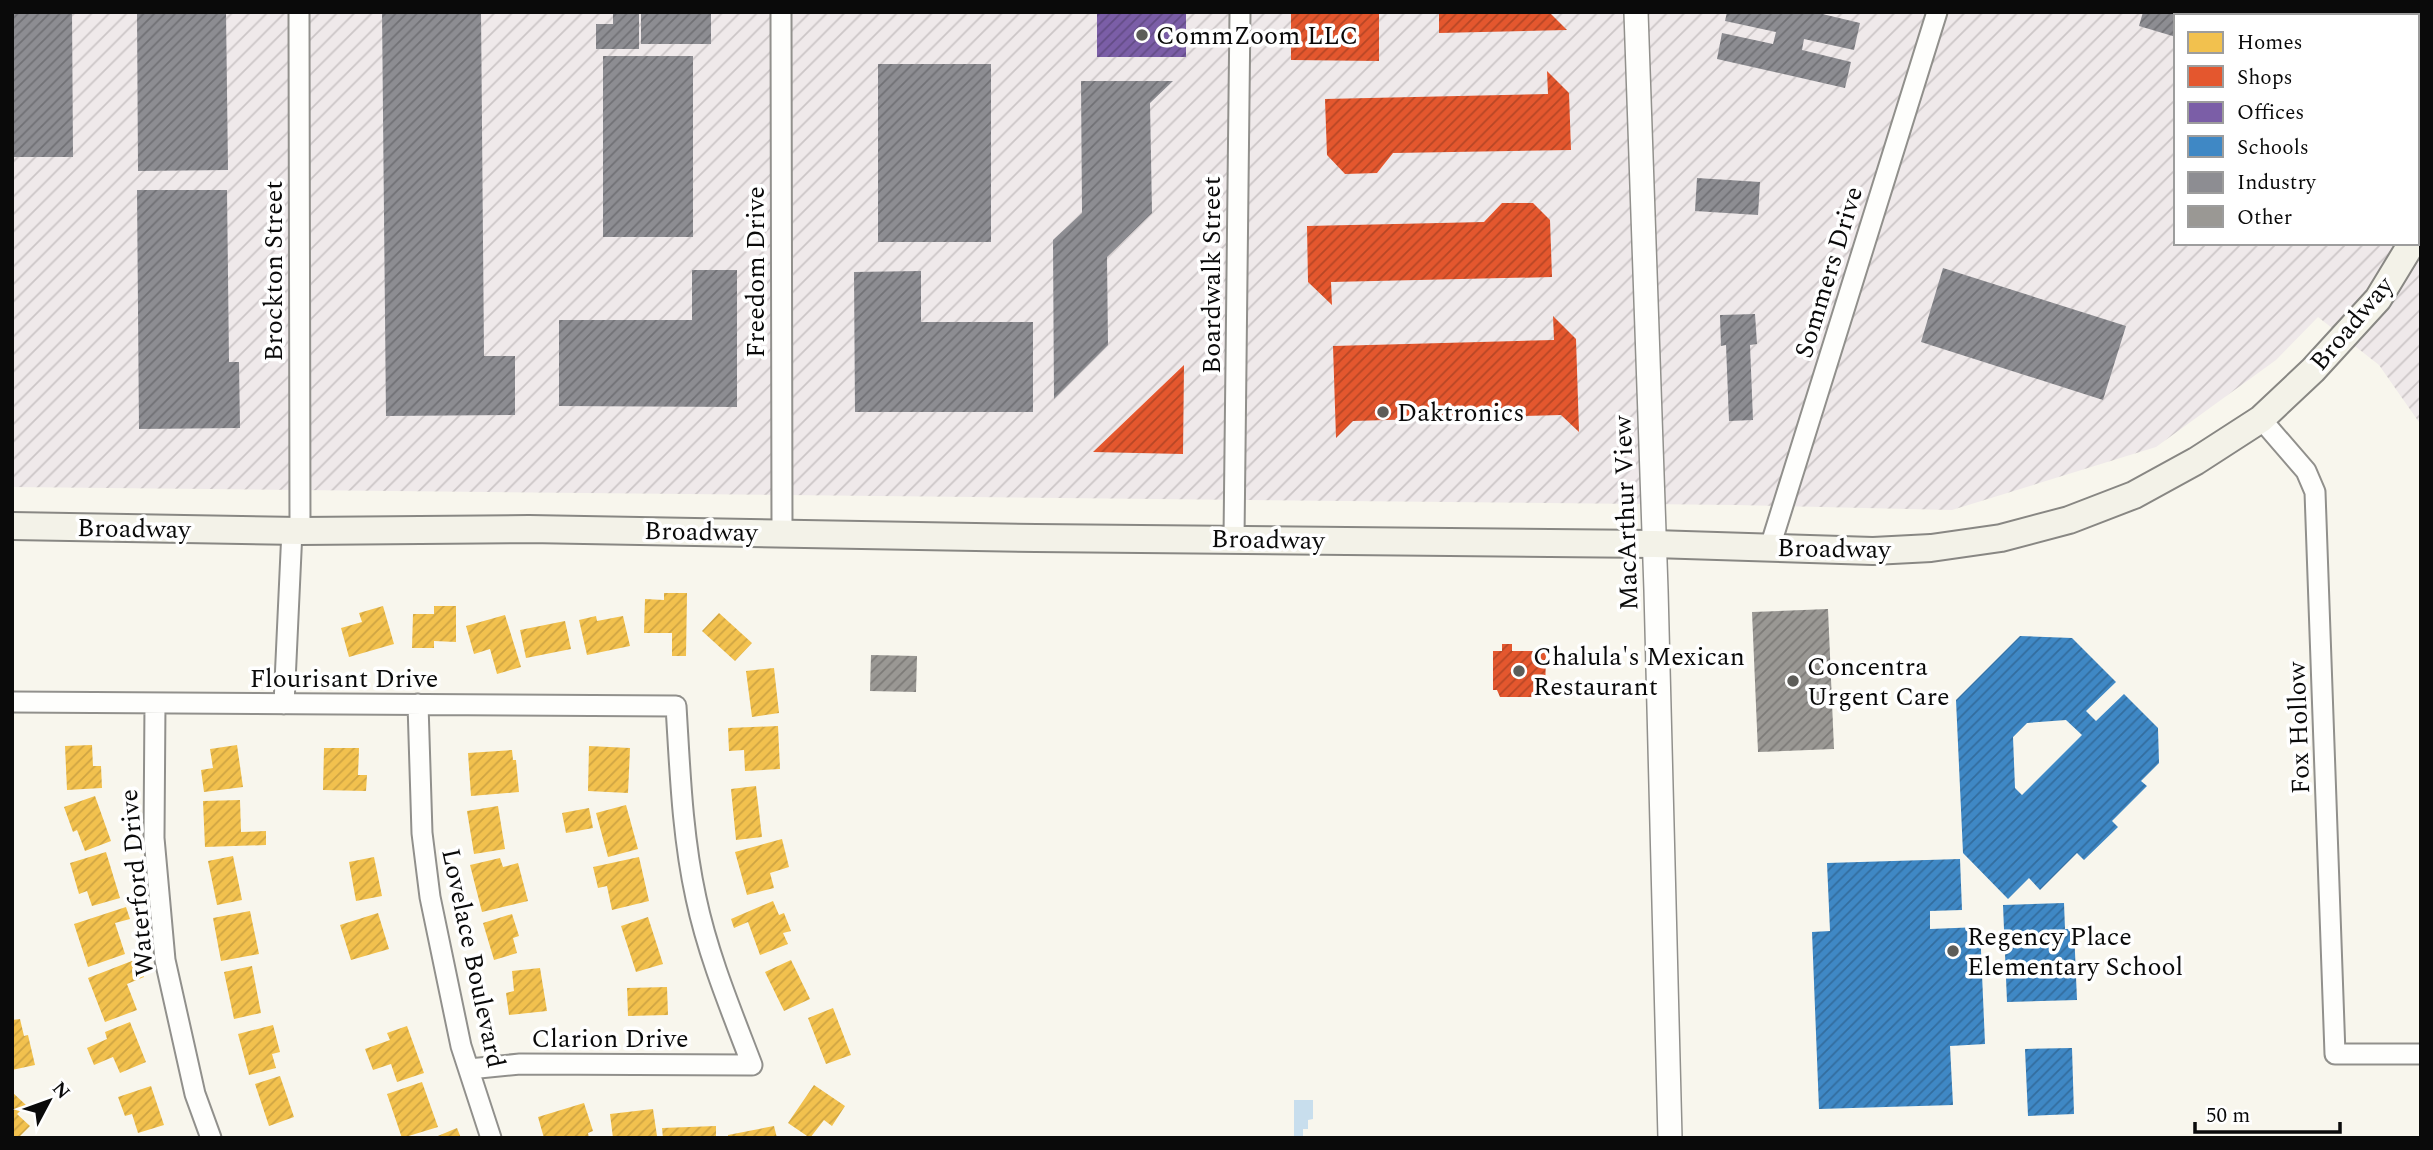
<svg xmlns="http://www.w3.org/2000/svg" width="2433" height="1150" viewBox="0 0 2433 1150" font-family="Spectral,serif">
	<defs>
		<pattern id="industrial-furrows" width="10" height="10" patternUnits="userSpaceOnUse" patternTransform="scale(1.75)"><rect width="10" height="10" fill="#efe9ea"/><path d="M-1 1l2-2M0 10L10 0M9 11l2-2" fill="none" stroke="#ccc6c7"/></pattern>
		<pattern id="homes-hatch" width="6" height="6" patternUnits="userSpaceOnUse" patternTransform="scale(1.75)"><rect width="6" height="6" fill="#f2c14e"/><path d="M-1 1l2-2M0 6l6-6M5 7l2-2" fill="none" stroke="#cea443"/></pattern>
		<pattern id="shops-hatch" width="6" height="6" patternUnits="userSpaceOnUse" patternTransform="scale(1.75)"><rect width="6" height="6" fill="#e4572e"/><path d="M-1 1l2-2M0 6l6-6M5 7l2-2" fill="none" stroke="#b74625"/></pattern>
		<pattern id="offices-hatch" width="6" height="6" patternUnits="userSpaceOnUse" patternTransform="scale(1.75)"><rect width="6" height="6" fill="#7b5ea7"/><path d="M-1 1l2-2M0 6l6-6M5 7l2-2" fill="none" stroke="#634c86"/></pattern>
		<pattern id="schools-hatch" width="6" height="6" patternUnits="userSpaceOnUse" patternTransform="scale(1.75)"><rect width="6" height="6" fill="#3f88c5"/><path d="M-1 1l2-2M0 6l6-6M5 7l2-2" fill="none" stroke="#336d9e"/></pattern>
		<pattern id="industry-hatch" width="6" height="6" patternUnits="userSpaceOnUse" patternTransform="scale(1.75)"><rect width="6" height="6" fill="#8d8d92"/><path d="M-1 1l2-2M0 6l6-6M5 7l2-2" fill="none" stroke="#717175"/></pattern>
		<pattern id="building-hatch" width="6" height="6" patternUnits="userSpaceOnUse" patternTransform="scale(1.75)"><rect width="6" height="6" fill="#9a9894"/><path d="M-1 1l2-2M0 6l6-6M5 7l2-2" fill="none" stroke="#7c7a77"/></pattern>
	</defs>
	<rect width="100%" height="100%" fill="#f8f6ed"/>
	<path fill="url(#industrial-furrows)" fill-rule="evenodd" d="M12,12H2421V425L2379,365L2318,317L2276,360L2156,447L1952,510L1736,505L12,487ZM2176,16H2417V243H2176Z"/>
	<path fill="#c8deed" d="M1294,1100H1313V1119L1308,1120V1129H1303V1138H1294Z"/>
	<path fill="url(#homes-hatch)" d="M664,593H687L686,656H672V633H644L645,599L664,600Z
		M383,606L394,644L349,657L341,628L362,622L359,613Z
		M434,606H456V642L434,641V648H412L413,614H434Z
		M719,613L752,643L735,661L702,631Z
		M505,615L521,667L497,674L490,649L474,654L466,626Z
		M596,616L597,621L623,616L630,646L587,655L579,620Z
		M565,621L571,649L526,658L520,630Z
		M774,668L779,713L752,717L746,671Z
		M778,726L780,769L745,771L744,750L729,751L728,728Z
		M92,745L93,766H101L102,788L67,790L65,746Z
		M237,745L243,787L204,792L201,770L213,768L210,749Z
		M589,746L630,748L628,793L588,791Z
		M324,748H359L358,775H367L366,791L323,790Z
		M512,750L513,760H516L519,792L471,796L468,753Z
		M756,786L762,837L736,840L731,789Z
		M95,796L111,841L85,851L77,830L73,832L64,807Z
		M240,800L241,832L266,831V845L205,847L203,801Z
		M626,805L638,849L608,857L596,813Z
		M498,806L505,849L474,854L467,811Z
		M589,808L593,828L566,833L562,813Z
		M782,839L789,867L770,873L774,888L747,895L735,852Z
		M106,852L120,898L92,906L87,891L79,894L70,863Z
		M233,856L242,900L217,905L208,861Z
		M374,857L382,896L356,901L349,862Z
		M639,857L649,901L612,910L607,886L598,888L593,867Z
		M500,858L503,867L518,863L528,901L482,912L470,865Z
		M773,901L779,915L784,913L791,931L783,933L788,944L760,955L748,922L734,928L731,919Z
		M126,907L130,919L115,923L125,954L88,967L74,924Z
		M250,911L259,954L221,961L213,918Z
		M378,913L389,949L351,960L340,925Z
		M512,914L519,936L513,938L517,953L494,960L483,923Z
		M648,917L663,964L636,972L621,926Z
		M137,959L144,977L127,984L137,1010L105,1022L88,978Z
		M791,960L810,999L784,1011L765,972Z
		M252,966L261,1013L234,1019L224,972Z
		M540,968L547,1011L509,1015L506,993L514,991L512,971Z
		M667,987L668,1015L628,1016L627,988Z
		M833,1008L851,1055L826,1064L808,1018Z
		M20,1019L24,1036L28,1035L35,1065L12,1070V1020Z
		M130,1022L146,1062L120,1073L113,1057L94,1065L87,1048L107,1039L105,1032Z
		M273,1025L280,1052L272,1054L276,1068L249,1075L238,1034Z
		M407,1026L424,1073L397,1082L391,1064L373,1070L365,1049L390,1040L387,1033Z
		M280,1076L294,1117L269,1126L255,1084Z
		M422,1082L438,1127L402,1138L387,1094Z
		M814,1085L845,1106L832,1126L824,1120L810,1138L788,1123Z
		M151,1086L164,1125L138,1133L132,1114L125,1116L118,1097Z
		M12,1092L26,1105L17,1114L30,1126L18,1138H12Z
		M584,1103L593,1131L588,1133L589,1138H544L538,1117Z
		M653,1109L657,1136L613,1138L610,1114Z
		M716,1126V1138H663L662,1128Z
		M774,1126L777,1138H728V1135Z
		M457,1128L461,1138H433Z"/>
	<path fill="url(#shops-hatch)" d="M1291,12H1379V61L1291,60Z
		M1439,12H1549L1567,30L1439,33Z
		M1547,71L1569,93L1571,150L1393,153L1377,173L1345,174L1327,155L1325,99L1548,94Z
		M1502,203H1533L1550,220L1552,277L1331,282L1332,305L1308,282L1307,226L1484,222Z
		M1553,316L1576,339L1579,432L1561,415L1353,421L1336,438L1333,346L1554,340Z
		M1184,365L1183,454L1093,452Z
		M1502,644H1512V651H1546L1545,697H1500L1497,690H1493V651H1502Z"/>
	<path fill="url(#offices-hatch)" d="M1097,12H1186V57H1097Z"/>
	<path fill="url(#schools-hatch)" fill-rule="evenodd" d="M2020,636L2072,638L2116,682L2086,711L2096,721L2124,694L2158,728L2159,763L2141,781L2147,786L2112,821L2118,827L2084,860L2077,853L2040,890L2029,878L2008,899L1963,853L1956,700ZM2066,720L2082,735L2022,795L2015,788L2013,737L2027,723Z
		M1960,859L1962,910L1930,911V929L1980,927L1985,1044L1950,1046L1953,1105L1819,1109L1812,932L1830,931L1827,863Z
		M2064,903L2065,929H2074L2077,1000L2007,1002L2003,905Z
		M2072,1048L2074,1114L2028,1116L2025,1049Z"/>
	<path fill="url(#industry-hatch)" d="M12,12H72L73,157H12Z
		M137,12H226L228,170L138,171Z
		M382,12H481L484,356H515V415L386,416Z
		M613,12H639V49H596V24H613Z
		M641,12H711V44H641Z
		M1727,12H1814L1860,23L1854,50L1804,39L1802,50L1851,62L1845,88L1717,59L1722,33L1773,44L1776,32L1725,21Z
		M2143,12H2284L2283,16H2176V37L2139,26Z
		M603,56H693V237H603Z
		M878,64H991V242H878Z
		M1081,81H1173L1150,103L1152,213L1107,257L1108,345L1054,399L1053,240L1082,213Z
		M1697,178L1760,182L1758,215L1695,211Z
		M137,190H227L229,362H239L240,428L139,429Z
		M1943,268L2126,326L2103,400L1921,342Z
		M692,270H737V407L559,406V320H692Z
		M921,271V322H1033V412H855L854,272Z
		M1755,314L1757,344L1750,345L1753,420L1729,421L1726,345L1721,346L1720,315Z"/>
	<path fill="url(#building-hatch)" d="M1828,609L1834,749L1758,752L1752,612Z
		M871,655L917,656L916,692L870,691Z"/>
	<g fill="none" stroke-linecap="round" stroke-linejoin="round">
		<defs>
			<path id="minor" d="M299,12L300,531
				M781,12L782,532
				M2261,419L2306,471L2315,492L2335,1054H2421
				M1234,538L1240,12
				M1770,547L1937,12
				M12,702L676,706C680,770 682,834 696,898C708,955 731,1010 752,1065L520,1064L469,1069
				M155,703L154,838L165,960L195,1094L211,1138
				M284,704L292,530
				M418,704L422,833L430,897L461,1046L491,1138"/>
			<path id="tertiary" d="M1636,12L1656,590L1670,1138"/>
			<path id="secondary" d="M12,526L300,531L529,529L1036,538L1654,544L1873,551L1931,548L2001,538L2069,520L2134,495L2196,461L2261,419L2313,370L2378,299L2412,243"/>
		</defs>
		<use href="#minor" stroke="#91908c" stroke-width="23"/>
		<use href="#tertiary" stroke="#91908c" stroke-width="26"/>
		<use href="#secondary" stroke="#888783" stroke-width="30"/>
		<use href="#minor" stroke="#fefefc" stroke-width="19"/>
		<use href="#tertiary" stroke="#fefefc" stroke-width="23"/>
		<use href="#secondary" stroke="#f3f2e8" stroke-width="26"/>
	</g>
	<g fill="#5d5d59" stroke="#fff" stroke-width="2.5">
		<circle cx="1142" cy="35" r="7"/>
		<circle cx="1383" cy="412" r="7"/>
		<circle cx="1519" cy="671" r="7"/>
		<circle cx="1793" cy="681" r="7"/>
		<circle cx="1953" cy="951" r="7"/>
	</g>
	<g text-anchor="middle" stroke-width="7" stroke-linejoin="round" paint-order="stroke">
		<g font-size="26" fill="#0a0a0a" stroke="#fff" text-anchor="start">
			<text x="1156" y="44">CommZoom LLC</text>
			<text x="1397" y="421">Daktronics</text>
			<text x="1533" y="665">Chalula's Mexican<tspan x="1533" dy="30">Restaurant</tspan></text>
			<text x="1807" y="675">Concentra<tspan x="1807" dy="30">Urgent Care</tspan></text>
			<text x="1967" y="945">Regency Place<tspan x="1967" dy="30">Elementary School</tspan></text>
		</g>
		<g font-size="26" fill="#0a0a0a" stroke="#fff">
			<text transform="translate(273 271) rotate(-90)" y="9">Brockton Street</text>
			<text transform="translate(755 272) rotate(-90)" y="9">Freedom Drive</text>
			<text transform="translate(1828 272) rotate(-73)" y="9">Sommers Drive</text>
			<text transform="translate(1211 275) rotate(-90)" y="9">Boardwalk Street</text>
			<text transform="translate(2351 323) rotate(-50)" y="9">Broadway</text>
			<text transform="translate(1625 513) rotate(-92)" y="9">MacArthur View</text>
			<text transform="translate(134 528) rotate(1)" y="9">Broadway</text>
			<text transform="translate(701 531) rotate(1)" y="9">Broadway</text>
			<text transform="translate(1268 539) rotate(1)" y="9">Broadway</text>
			<text transform="translate(1834 548) rotate(1)" y="9">Broadway</text>
			<text x="344" y="687">Flourisant Drive</text>
			<text transform="translate(2298 728) rotate(-92)" y="9">Fox Hollow</text>
			<text transform="translate(136 883) rotate(-95)" y="9">Waterford Drive</text>
			<text transform="translate(474 958) rotate(78)" y="9">Lovelace Boulevard</text>
			<text x="610" y="1047">Clarion Drive</text>
		</g>
	</g>
	<rect width="2433" height="1150" fill="none" stroke="#0a0a0a" stroke-width="28"/>
	<rect x="2174" y="14" width="245" height="231" fill="#ffffff" stroke="#9d9d9d" stroke-width="2"/>
	<rect x="2188" y="32" width="35" height="21" fill="#f2c14e" stroke="#9d9d9d" stroke-width="2"/>
	<text x="2237" y="49" font-size="21" fill="#0a0a0a">Homes</text>
	<rect x="2188" y="66" width="35" height="21" fill="#e4572e" stroke="#9d9d9d" stroke-width="2"/>
	<text x="2237" y="84" font-size="21" fill="#0a0a0a">Shops</text>
	<rect x="2188" y="102" width="35" height="21" fill="#7b5ea7" stroke="#9d9d9d" stroke-width="2"/>
	<text x="2237" y="119" font-size="21" fill="#0a0a0a">Offices</text>
	<rect x="2188" y="136" width="35" height="21" fill="#3f88c5" stroke="#9d9d9d" stroke-width="2"/>
	<text x="2237" y="154" font-size="21" fill="#0a0a0a">Schools</text>
	<rect x="2188" y="172" width="35" height="21" fill="#8d8d92" stroke="#9d9d9d" stroke-width="2"/>
	<text x="2237" y="189" font-size="21" fill="#0a0a0a">Industry</text>
	<rect x="2188" y="206" width="35" height="21" fill="#9a9894" stroke="#9d9d9d" stroke-width="2"/>
	<text x="2237" y="224" font-size="21" fill="#0a0a0a">Other</text>
	<g transform="translate(49 1101) rotate(49)" stroke="#ffffff" stroke-width="5" paint-order="stroke">
	<path d="M0-5L12 26L0 18L-12 26Z" fill="#0a0a0a"/>
	<text y="-10" font-size="19" font-weight="bold" text-anchor="middle" fill="#0a0a0a">N</text>
	</g>
	<path d="M2195 1122v10h145v-10" fill="none" stroke="#0a0a0a" stroke-width="3.5"/>
	<text x="2206" y="1122" font-size="21" fill="#0a0a0a" stroke="#ffffff" stroke-width="5" paint-order="stroke">50 m</text>
</svg>
